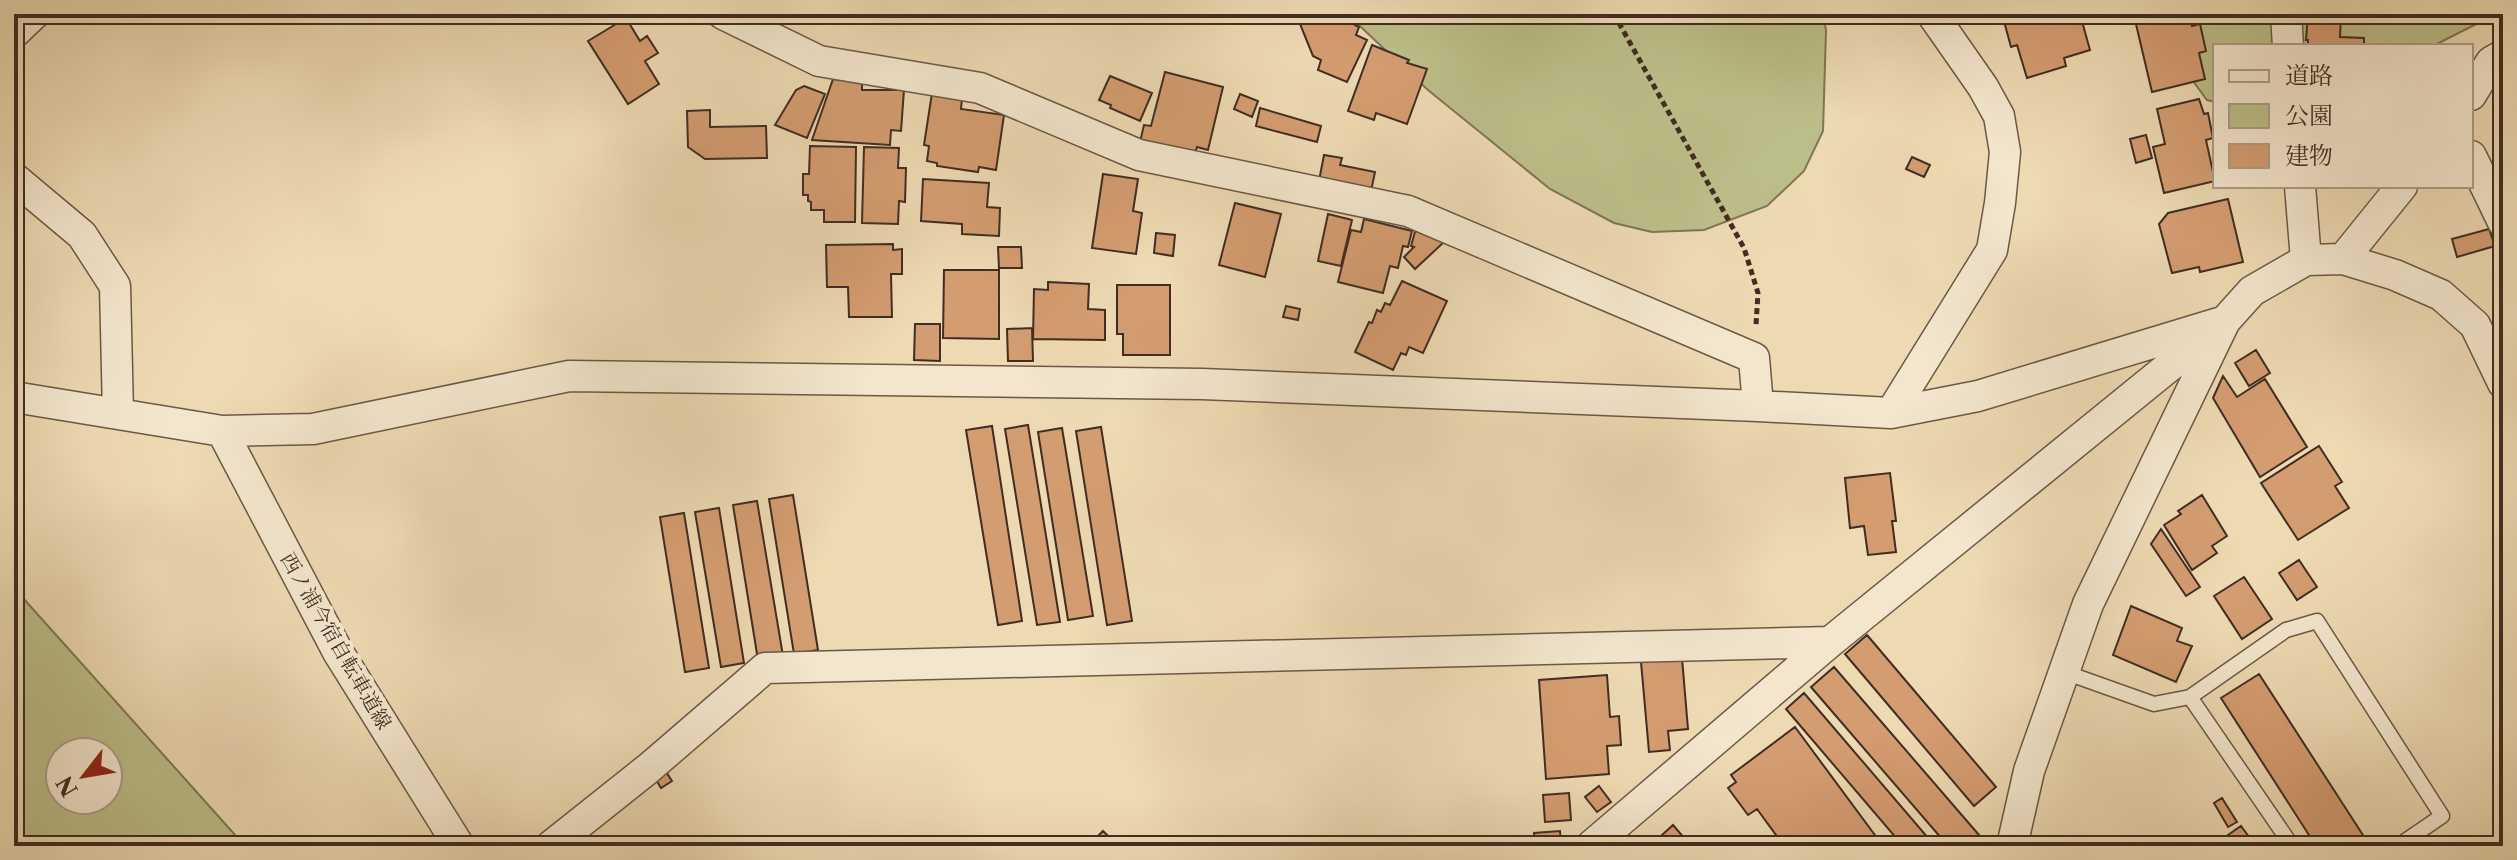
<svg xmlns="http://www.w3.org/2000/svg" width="2517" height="860" viewBox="0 0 2517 860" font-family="'Libre Caslon Text','Noto Serif JP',serif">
	<rect width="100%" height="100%" fill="#edd9b2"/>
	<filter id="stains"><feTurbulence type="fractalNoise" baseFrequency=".0025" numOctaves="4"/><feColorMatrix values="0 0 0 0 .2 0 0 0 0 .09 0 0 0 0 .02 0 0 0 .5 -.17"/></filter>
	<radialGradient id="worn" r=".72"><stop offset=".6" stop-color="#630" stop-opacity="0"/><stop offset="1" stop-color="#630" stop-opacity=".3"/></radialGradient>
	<path fill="#bcbe89" stroke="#7e7656" stroke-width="2" fill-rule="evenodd" d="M1347,14H1823L1826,30L1823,131L1804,171L1767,206L1704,230L1652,232L1614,223L1550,189L1428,90Z
		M2144,14H2496L2433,46H2215V102L2207,100Z
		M14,588L245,846H14ZM60,752H108V800H60Z"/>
	<path fill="#d49c71" stroke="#402d23" stroke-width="2" d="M1320,14H1334L1359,27L1356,35L1367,40L1347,82L1318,70L1321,60L1313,56L1300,24Z
		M2002,14H2080L2090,50L2064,58L2066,66L2027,78L2017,45L2011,47Z
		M2158,14H2189L2192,26L2200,24L2206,51L2199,53L2205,79L2152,92L2135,20Z
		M2308,14H2341L2340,37L2364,38V46H2308V40H2306Z
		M626,18L640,41L647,36L658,53L645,61L659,84L628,104L588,41Z
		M1372,45L1409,60L1407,63L1427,69L1407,124L1376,113L1374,120L1348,111Z
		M1165,72L1223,87L1208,150L1197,147L1193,160L1139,146L1144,125L1151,126Z
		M1110,76L1152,93L1140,121L1110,108L1111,105L1099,100Z
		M833,79L862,81V90H904L901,131L891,130L890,145L812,140Z
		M804,86L825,94L807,138L775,125L796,90Z
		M932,93L962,98L961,109L1004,115L996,170L979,167L978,172L937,166V163L927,161L929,146L924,145Z
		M1240,94L1258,101L1252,117L1234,109Z
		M2199,99L2204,114L2208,113L2213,138L2206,140L2215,181L2164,193L2153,147L2165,144L2157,109Z
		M1260,108L1321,126L1317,142L1256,126Z
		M710,110V127L766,126L767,158L705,159L688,147L687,111Z
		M2146,135L2152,158L2136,163L2130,139Z
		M810,146L856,147L855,222H824V210H811V202L808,201V195H803V174H809Z
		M864,147L899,148L898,168H906L905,202L899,201L898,224L862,223Z
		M1324,155L1342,158L1340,165L1375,172L1370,196L1318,186Z
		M1912,157L1930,165L1924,177L1906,169Z
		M1103,174L1138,179L1133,211L1142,213L1136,254L1092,248Z
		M923,179L989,183L987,207L1000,208L999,236L962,234V224L921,221Z
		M2228,199L2243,262L2200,272L2199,267L2172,273L2159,224L2168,213Z
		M1235,203L1281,214L1265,277L1219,265Z
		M1328,214L1352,220L1341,266L1318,261Z
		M1364,219L1412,231L1408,247L1403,246L1398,268L1390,266L1383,293L1338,282L1351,230L1361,232Z
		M1416,228L1433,232L1443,243L1415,269L1404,257L1414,247L1411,246Z
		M2489,229L2495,246L2457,257L2452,239Z
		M1156,233L1175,235L1173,256L1154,253Z
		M893,244V250L902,249V274H891L892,317H849L848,287H827L826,245Z
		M998,247H1021L1022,268H999Z
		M944,270H999V339L943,338Z
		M2503,271V301L2494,274Z
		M1402,281L1447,301L1423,353L1409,347L1406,355L1401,353L1393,370L1355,352L1369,322L1372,323L1377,310L1381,312L1385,303L1390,305Z
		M1048,282L1089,284L1088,309L1105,310V340L1033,339L1034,289L1048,290Z
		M1117,285H1170V355H1123V334H1117Z
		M1286,306L1300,309L1298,320L1283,317Z
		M915,324H940V361L914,360Z
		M1032,328L1033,361H1008L1007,329Z
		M2256,350L2270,373L2249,386L2235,363Z
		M2223,376L2237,397L2265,379L2307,447L2260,477L2213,398Z
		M1028,425L1060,622L1037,625L1005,429Z
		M992,426L1022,621L998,625L966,430Z
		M1101,427L1132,621L1107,625L1076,431Z
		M1062,428L1093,616L1068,620L1038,432Z
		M2319,446L2342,482L2335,486L2349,508L2298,540L2261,483Z
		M1890,473L1896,521H1892L1896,552L1868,555L1864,526L1850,528L1845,478Z
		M793,495L818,650L794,654L769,499Z
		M2202,495L2227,536L2212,546L2217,553L2192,570L2164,525L2181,514L2178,511Z
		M757,501L783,656L758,660L733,505Z
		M719,508L744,663L721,667L695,512Z
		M684,513L709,668L685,672L660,517Z
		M2161,529L2200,587L2186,596L2151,544Z
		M2299,560L2317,587L2297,600L2279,573Z
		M2244,577L2272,619L2242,639L2214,596Z
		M2131,606L2182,628L2177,641L2192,646L2176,682L2113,655Z
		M1867,635L1996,787L1974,806L1845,654Z
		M1682,658L1688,729L1668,731L1670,750L1649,752L1641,662Z
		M1834,667L1979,835L1966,846H1948L1811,687Z
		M2259,674L2370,846H2316L2221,698Z
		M1607,675L1610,717L1619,716L1621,745L1607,746L1609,774L1546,779L1539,680Z
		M1804,693L1935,846H1903L1786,709Z
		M1795,727L1883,846H1784L1757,809L1748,815L1728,788L1736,782L1731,775Z
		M663,767L672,781L661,788L652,773Z
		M1599,786L1611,802L1597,812L1585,797Z
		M1569,793L1571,820L1545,822L1543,795Z
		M2222,798L2237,822L2228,827L2214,803Z
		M1673,825L1691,846H1650Z
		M2241,826L2249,837L2244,840L2247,846H2235L2228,835Z
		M1103,831L1118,846H1088Z
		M1560,831L1561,846H1535L1534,833Z"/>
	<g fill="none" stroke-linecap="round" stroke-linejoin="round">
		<defs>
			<path id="service" d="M2064,672L2154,704L2190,697L2286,630L2317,621L2442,816L2398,846
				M2190,697L2292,846"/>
			<path id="minor" d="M723,14L819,61L980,88L1139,155L1408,211L1754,358L1758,406
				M2286,14L2288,46
				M14,33L34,14
				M2471,95L2491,62L2503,55
				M2471,156L2503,222
				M14,178L82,235L115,286L118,414
				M2300,186L2306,260
				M2343,259L2402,186
				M14,397L222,431L313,429L569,376L1202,384L1758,406L1891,413L1978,396L2225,321
				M1891,413L1992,250L2000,203L2005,152L1999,116L1983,87L1932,14
				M222,431L338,652L459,846
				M551,846L649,768L765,668L1830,642
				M1591,846L1830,642L2214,330
				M2012,846L2029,771L2088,604L2225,321L2252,291L2306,260L2343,259L2395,275L2441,295L2475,325L2503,383"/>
		</defs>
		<use href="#service" stroke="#6b5847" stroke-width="17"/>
		<use href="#minor" stroke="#6b5847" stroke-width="33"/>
		<path stroke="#402d23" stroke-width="5" stroke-dasharray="6 4" stroke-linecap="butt" d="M1614,14L1744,248L1758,293L1756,325"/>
		<use href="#service" stroke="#f3e6cd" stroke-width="14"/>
		<use href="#minor" stroke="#f3e6cd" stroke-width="30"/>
	</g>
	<g text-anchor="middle" stroke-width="8" stroke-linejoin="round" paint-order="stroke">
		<g font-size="20" fill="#402d23" stroke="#f3e6cd">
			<text transform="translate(336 641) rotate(60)" y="7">西ノ浦今宿自転車道線</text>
		</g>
	</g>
	<rect width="2517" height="860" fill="none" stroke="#edd9b2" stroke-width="48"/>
	<rect x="16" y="16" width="2485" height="828" fill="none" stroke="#402d23" stroke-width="4"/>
	<rect x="24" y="24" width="2469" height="812" fill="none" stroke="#402d23" stroke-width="2"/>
	<rect x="2213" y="44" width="260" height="144" fill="#f3e6cd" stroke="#ab9c89" stroke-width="2"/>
	<rect x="2229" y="70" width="40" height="12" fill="#f3e6cd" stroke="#ab9c89" stroke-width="2"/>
	<text x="2285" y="84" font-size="24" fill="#402d23">道路</text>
	<rect x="2229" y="104" width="40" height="24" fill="#bcbe89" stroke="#ab9c89" stroke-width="2"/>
	<text x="2285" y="124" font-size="24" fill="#402d23">公園</text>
	<rect x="2229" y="144" width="40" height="24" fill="#d49c71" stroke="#ab9c89" stroke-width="2"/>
	<text x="2285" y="164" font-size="24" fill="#402d23">建物</text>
	<g transform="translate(84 776) rotate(239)"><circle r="38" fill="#f3e6cd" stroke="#ab9c89" stroke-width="2"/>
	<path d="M0-6L14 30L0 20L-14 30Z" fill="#8f2418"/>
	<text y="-12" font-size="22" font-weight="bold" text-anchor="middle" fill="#402d23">N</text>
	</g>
	<rect width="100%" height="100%" filter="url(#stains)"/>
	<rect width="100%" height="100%" fill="url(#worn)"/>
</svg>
